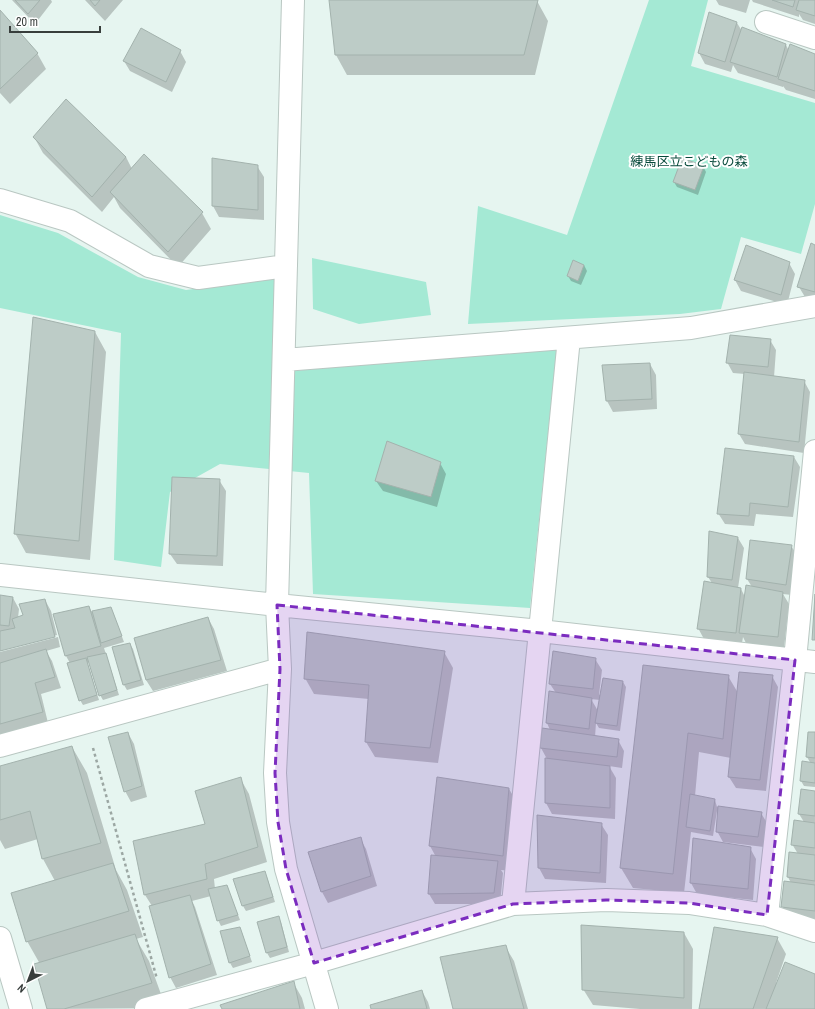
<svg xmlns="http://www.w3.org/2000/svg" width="815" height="1009" viewBox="0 0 815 1009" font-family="'Archivo Narrow','Noto Sans JP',sans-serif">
	<rect width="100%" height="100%" fill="#e6f5f0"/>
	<path fill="#a4e9d4" d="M649,0H708L691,66L815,103V204L801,254L741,237L721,309L680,314L468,324L478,206L567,235Z
		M0,215L58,233L138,277L186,290L275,278L272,373L557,346L530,608L313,594L309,473L220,464L170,492L161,567L114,560L121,333L0,308Z
		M312,258L426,282L431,315L359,324L313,309Z"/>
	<path fill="#0003" fill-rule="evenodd" d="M12,0H51L52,2L35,24Z
		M85,0H123L105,21Z
		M330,0H527L537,1L548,21L535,75H347L336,55Z
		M716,0H750L746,13L719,5Z
		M752,0H815V24L803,20L799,14V17L753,2Z
		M0,12L37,53L46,69L10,104L0,93Z
		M709,14L737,23L742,31L786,45L789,51L815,55V99L786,90L783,86V87L738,73L733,65L731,72L705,64L699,53Z
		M180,51L186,62L172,92L130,71L124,61Z
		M34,137L126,157L132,169L144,155L202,213L211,229L178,267L120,208L114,197L102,212L43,153Z
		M257,166L264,177V220L219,217L213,206Z
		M703,166L706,172L698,195L677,187L674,182Z
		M815,246V300L805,297L799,287Z
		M789,263L795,274L787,305L741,291L735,280Z
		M584,265L587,271L581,285L571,281L568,276Z
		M95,332L106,352L90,560L26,553L15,533Z
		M770,340L776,350L774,377L804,381L810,392L804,453L745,444L739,434L745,374L733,373L727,362Z
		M650,364L656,375L657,409L613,412L607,401Z
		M794,457L800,467L793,517L756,514L754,526L725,524L718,513Z
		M440,463L446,474L437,507L383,491L376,481Z
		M219,480L226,491L223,566L177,564L170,554Z
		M738,538L744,548L738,588L741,589L745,597L752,587L747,579L791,546L798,556L792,595L783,594L789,604L784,648L746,643L743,637L742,643L704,639L698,628L712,583L708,577Z
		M0,596L13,598L19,609L18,618L24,615L45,600L51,611L57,635L0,650Z
		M89,607L92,612L111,608L124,642L104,648L119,695L103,700L100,695L90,662H87L99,700L83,705L80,700L70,663L66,656L54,615Z
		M208,618L214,629L227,671L153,691L146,680L136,639Z
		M58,637L60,647L46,651L52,661L61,688L41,694L48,723L0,736V652Z
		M130,644L133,649L144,685L127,690L124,685L113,648Z
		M444,652L453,668L438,763L375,757L366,742L369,699L314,694L305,678Z
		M595,659L602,670L599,695L623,682L626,687L620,731L599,728L596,723L595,737L618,740L624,751L622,768L609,766L616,778L615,819L552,814L546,803L547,759L541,748L543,729L550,730L547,723L550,692L556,693L550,684ZM591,699L600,700L598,711Z
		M644,667L728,676L738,693L772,676L778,687L766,791L736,788L729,777L731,758L699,752L695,796L715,800L717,807L761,813L767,823L764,847L723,842L717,831L718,811H717L713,836L691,832L684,893L633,888L621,868Z
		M128,733L134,744L147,797L131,802L125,791Z
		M815,733V787L804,786L801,781L811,764L807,757Z
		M72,747L87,773L116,870L127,890L143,937L136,939L149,961L166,1008L48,1009L40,964L27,941L55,881L43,859L38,839L5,849L0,840V767Z
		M240,778L249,794L267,862L214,879L215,889L227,886L240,920L221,926L218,920L211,896L192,901L195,907L217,975L176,988L170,977L152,906L145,895L134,842L206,825Z
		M509,789L518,804L512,871L501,870L503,873L500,904H435L429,894L436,857L430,846Z
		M815,792V921L789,917L782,906L791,883L788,877L798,854L792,844L804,822L799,814Z
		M601,824L608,835L606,883L545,879L539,868Z
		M360,838L366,849L377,886L328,903L322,892L310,853Z
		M750,848L756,859L753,900L697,894L691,883Z
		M264,872L267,877L275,902L246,911L243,906L235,880Z
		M278,917L281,922L289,952L270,958L267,953Z
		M242,933L252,962L233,968L230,963Z
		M684,933L693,949L692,1009H640L593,1005L583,989Z
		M777,938L786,954L776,983L815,975V1009H700Z
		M505,946L514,961L528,1009H454Z
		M293,982L302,998L305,1009H223Z
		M422,991L428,1002L430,1009H372Z"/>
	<path fill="#bdccc7" stroke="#a3b2ad" d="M15,0H40L28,14Z
		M90,0H100L95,6Z
		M329,0H538L524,55H335Z
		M772,0H795L793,7Z
		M799,0H815V16L796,10Z
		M0,10L38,53L0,89Z
		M709,12L737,22L725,62L698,53Z
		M742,27L786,44L777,77L730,62Z
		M141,28L181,50L166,82L123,61Z
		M790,44L815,54V91L778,79Z
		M66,99L126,157L92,197L33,137Z
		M144,154L203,212L168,252L110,192Z
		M212,158L258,165V210L212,206Z
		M682,158L704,166L695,190L673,182Z
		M811,243L815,245V292L797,287Z
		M746,245L790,262L781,295L734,280Z
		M573,260L584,265L578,281L567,276Z
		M33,317L95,331L79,541L14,534Z
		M730,335L771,339L768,367L726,363Z
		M650,363L652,399L606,401L602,365Z
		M744,372L805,380L799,442L738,434Z
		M387,441L441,462L431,497L375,481Z
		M725,448L794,456L788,507L750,503L749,516L717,514Z
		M172,477L220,479L217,556L169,554Z
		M709,531L738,537L732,580L707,577Z
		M750,540L792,545L786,585L746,579Z
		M704,581L741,588L736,633L697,629Z
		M746,585L783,592L778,637L739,633Z
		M815,594V640H812Z
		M0,595L13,597L9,626L0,625Z
		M45,599L55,637L0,651V631L15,628L12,619L23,615L19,604Z
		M89,606L101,646L65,656L53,614Z
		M111,607L122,636L101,643L92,611Z
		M208,617L221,660L146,680L134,638Z
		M307,632L445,651L430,748L365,742L369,685L304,679Z
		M130,643L141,680L123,685L112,647Z
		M46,649L55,677L35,683L43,712L0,724V663Z
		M553,651L596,658L593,689L549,684Z
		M106,653L117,690L99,696L87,657Z
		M86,658L97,695L79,701L67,663Z
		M643,665L729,675L723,739L688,733L673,874L620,868Z
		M739,672L773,675L760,780L728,777Z
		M603,678L623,681L617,726L595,723Z
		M549,691L592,698L589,729L546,723Z
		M542,728L619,739L617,757L540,748Z
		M128,732L142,786L124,792L108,737Z
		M808,732H815V758L806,757Z
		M72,746L101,843L42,859L30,811L0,820V766Z
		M545,758L610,766V808L545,803Z
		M802,761L815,763V783L800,781Z
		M241,777L258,847L205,864L207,879L144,895L133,841L205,824L195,791Z
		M437,777L509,788L503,856L429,846Z
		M801,789L815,791V816L798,814Z
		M690,794L715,799L710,831L686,827Z
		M718,806L762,812L758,837L716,832Z
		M537,815L602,823L600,873L538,868Z
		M794,820L815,823V848L791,845Z
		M361,837L371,876L321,892L308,852Z
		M693,838L751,847L748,889L690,883Z
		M789,852L815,855V881L787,877Z
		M431,855L498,861L494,893L428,894Z
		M113,863L129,911L26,942L11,893Z
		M265,871L273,897L242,906L233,879Z
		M784,881L815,885V911L781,907Z
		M227,885L238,915L217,921L208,889Z
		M190,895L211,964L169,978L149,906Z
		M279,916L287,947L266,953L257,922Z
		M581,925L684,932V998L582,990Z
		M240,927L250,956L229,963L220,931Z
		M714,927L778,937L753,1009H699Z
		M135,934L152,983L64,1009H47L34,964Z
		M506,945L524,1009H453L440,957Z
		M785,962L815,974V1009H766Z
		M294,981L300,1009H222L220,1005Z
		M422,990L427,1009H371L370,1005Z"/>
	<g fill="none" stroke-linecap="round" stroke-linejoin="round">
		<defs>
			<path id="minor" d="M293,0L277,605L280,669L275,773L278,822L286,869L327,1009
				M766,22L815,38
				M0,200L70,221L149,266L198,278L286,266
				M284,360L691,328L815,306
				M0,575L277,605L540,631L815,662
				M0,746L280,669
				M513,904L569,338
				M767,915L795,660L815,451
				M0,938L21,1009
				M146,1009L314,963L513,904L606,900L689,903L767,915L815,931"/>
		</defs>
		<use href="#minor" stroke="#b9c7c2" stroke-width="24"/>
		<path stroke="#9ca7a3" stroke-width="2.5" stroke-dasharray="3 3" stroke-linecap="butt" d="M93,748L157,979"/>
		<use href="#minor" stroke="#fff" stroke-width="22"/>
	</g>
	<path fill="#7b2cbf" fill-opacity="0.2" stroke="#7b2cbf" stroke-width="3" stroke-dasharray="8 5" stroke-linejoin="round" d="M277,605L795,660L767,915L689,903L606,900L513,904L314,963L286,869L278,822L275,773L280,669Z"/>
	<g text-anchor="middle" stroke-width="4" stroke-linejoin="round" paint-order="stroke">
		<g font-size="13" fill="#074a3b" stroke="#fff">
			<text x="689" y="166">練馬区立こどもの森</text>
		</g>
	</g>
	<g transform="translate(28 981) rotate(222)" stroke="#ffffff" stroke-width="3" paint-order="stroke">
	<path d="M0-3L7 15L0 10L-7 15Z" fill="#383e3c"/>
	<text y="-6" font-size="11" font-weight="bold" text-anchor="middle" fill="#383e3c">N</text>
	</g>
	<path d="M10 26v6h90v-6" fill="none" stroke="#383e3c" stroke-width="2"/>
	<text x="16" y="26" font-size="12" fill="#383e3c" stroke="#ffffff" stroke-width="3" paint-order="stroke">20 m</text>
</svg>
